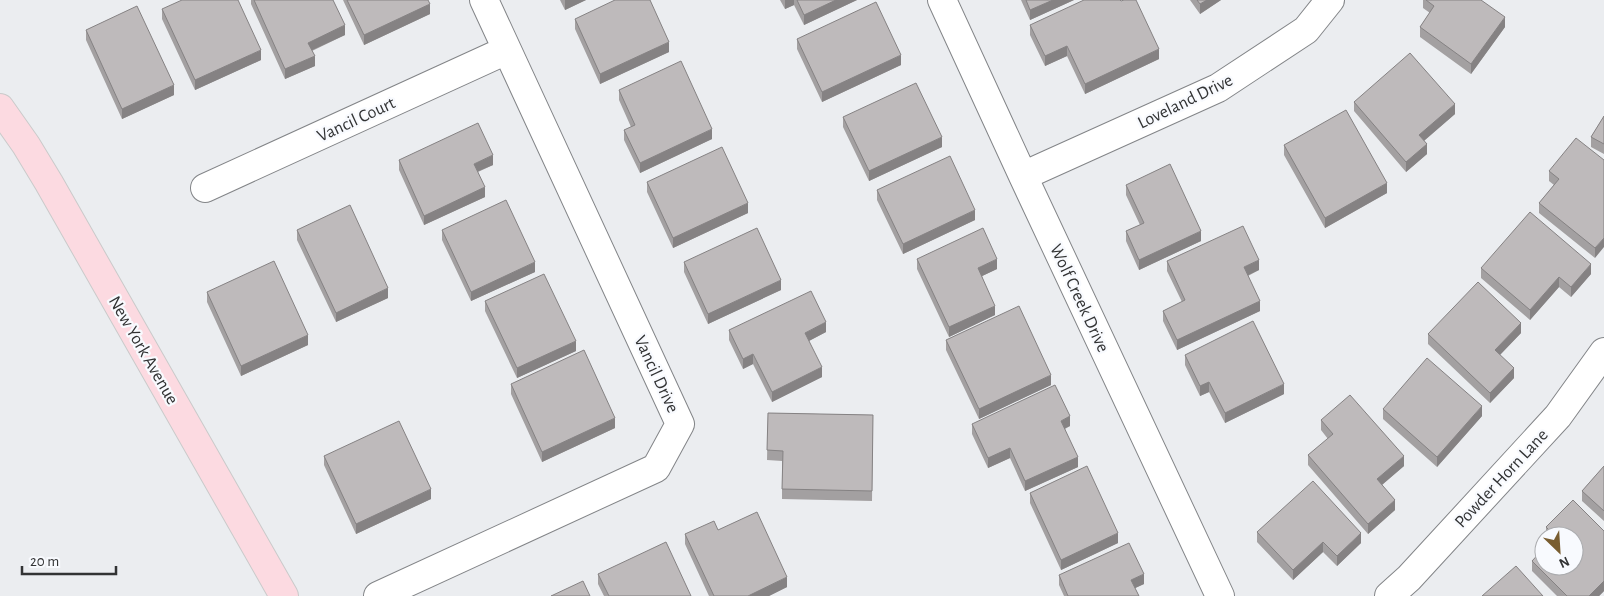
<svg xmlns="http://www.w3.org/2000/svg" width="1604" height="596" viewBox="0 0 1604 596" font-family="'Alegreya Sans',sans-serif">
	<rect width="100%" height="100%" fill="#ebedf0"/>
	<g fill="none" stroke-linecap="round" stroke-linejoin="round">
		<defs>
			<path id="minor" d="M942,0L1023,176L1220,596
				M1023,176L1218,88L1306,30L1330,0
				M205,188L507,50
				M378,596L656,468L680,424L484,0
				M1389,596L1409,578L1558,416L1604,352"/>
			<path id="major" d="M0,108L26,145L49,183L284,596"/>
		</defs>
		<use href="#minor" stroke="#838588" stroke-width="30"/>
		<use href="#major" stroke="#cacaca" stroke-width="30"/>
		<use href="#minor" stroke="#fff" stroke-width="28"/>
		<use href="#major" stroke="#fcdae1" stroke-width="28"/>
	</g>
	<path fill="#a3a0a1" d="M251,0H333L345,35L312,51L315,66L285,79L251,4Z
		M343,0H428L430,14L364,45Z
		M560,0H586L565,10Z
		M780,0H857L804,25L794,5L785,9Z
		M1021,0H1074L1030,20Z
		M1190,0H1221L1200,14Z
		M1423,0H1481L1505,27L1471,74L1420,37V27L1430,13L1423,8Z
		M162,9L261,60L195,90L162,19Z
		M575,19L669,52L600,84L575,29Z
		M1030,25L1159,59L1085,94L1067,56L1045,66L1030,35Z
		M86,30L174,95L122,119L86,40Z
		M797,39L901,65L822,102L797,49Z
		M619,90L712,139L640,173L624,140V130L631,127L619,100Z
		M1354,102L1455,114L1424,141L1427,154L1406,172L1354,111Z
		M1604,116V154L1591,147V137Z
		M843,117L942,147L869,181L843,127Z
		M1284,145L1387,193L1325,228L1284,155Z
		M399,160L493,165L478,172L485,197L424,225L399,170Z
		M1604,160L1595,258L1539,213V203L1554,185L1549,181V171Z
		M647,182L748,213L673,248L647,192Z
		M1126,185L1201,241L1139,270L1126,241V231L1140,225L1126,195Z
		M877,190L975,220L903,254L877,200Z
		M297,230L388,298L336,322L297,240Z
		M442,230L535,272L471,301L442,240Z
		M917,259L997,269L982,276L995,315L949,337L917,269Z
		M1167,261L1259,270L1248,276L1260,311L1177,350L1163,321V311L1182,302L1167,271Z
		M684,262L781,290L708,324L684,272Z
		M1481,268L1591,274L1571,297L1559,287L1530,320L1481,278Z
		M207,292L308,345L241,376L207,302Z
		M485,301L576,351L517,378L485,311Z
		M729,330L826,332L809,341L822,377L772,402L753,364L743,369L729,340Z
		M1521,333L1500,355L1514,378L1490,403L1428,344V334Z
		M946,340L1051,385L979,419L946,350Z
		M1185,355L1284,394L1225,423L1209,392L1200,396L1185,365Z
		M511,384L615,428L542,462L511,394Z
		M1383,409L1482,416L1437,467L1383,419Z
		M768,413L873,415L872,501L782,499V461L767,460Z
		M1321,420L1404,466L1382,485L1395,510L1368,534L1308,465V455L1328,439L1321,430Z
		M972,424L1070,426L1065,429L1078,467L1025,491L1010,458L988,468L972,434Z
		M324,456L431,499L356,534L324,465Z
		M1604,466V521L1582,501V491Z
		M1030,493L1118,543L1061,570L1030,503Z
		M1546,527L1604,531V591L1599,596H1557L1532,571V561L1574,536H1546Z
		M718,530L787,587L769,596H709L685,544V534Z
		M1257,532L1361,543L1337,566L1323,552L1293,580L1257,542Z
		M598,574L691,596H604L598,584Z
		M1059,575L1144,584L1135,588L1139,596H1064L1059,585Z"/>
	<path fill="#858283" d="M565,0H586L565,10Z
		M785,0H794V5L785,9Z
		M836,0H857L804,25V15Z
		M1053,0H1074L1030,20V10Z
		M1207,0H1221L1200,14V4Z
		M430,4V14L364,45V35Z
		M1505,17V27L1471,74V64Z
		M345,25V35L308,52V43Z
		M669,42V52L600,84V74Z
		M1067,46V56L1045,66V56Z
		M1159,49V59L1085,94V84Z
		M261,50V60L195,90V80Z
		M901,55V65L822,102V92Z
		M315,56V66L285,79V69Z
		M174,85V95L122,119V109Z
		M1455,104V114L1419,145V135Z
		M712,129V139L640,173V163Z
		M942,137V147L869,181V171Z
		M1427,144V154L1406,172V162Z
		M493,155V165L474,173V164Z
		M1387,183V193L1325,228V218Z
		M485,187V197L424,225V216Z
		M748,203V213L673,248V238Z
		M975,210V220L903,254V244Z
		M1201,231V241L1139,270V260Z
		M1604,238V247L1595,258V248Z
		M997,259V269L978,278V268Z
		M1259,260V270L1244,277V267Z
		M535,262V272L471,301V292Z
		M1591,264V274L1571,297V287Z
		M1559,277V287L1530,320V310Z
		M781,280V290L708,324V314Z
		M388,288V298L336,322V313Z
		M1260,301V311L1177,350V340Z
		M995,306V315L949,337V327Z
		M826,322V332L805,343V333Z
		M1521,323V333L1495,360V350Z
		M308,335V345L241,376V366Z
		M576,341V351L517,378V368Z
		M753,354V364L743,369V359Z
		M822,367V377L772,402V392Z
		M1514,368V378L1490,403V393Z
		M1051,375V385L979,419V409Z
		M1209,382V392L1200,396V386Z
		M1284,384V394L1225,423V413Z
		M1482,406V416L1437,467V457Z
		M1070,416V426L1061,430V421Z
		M615,418V428L542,462V452Z
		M1010,448V458L988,468V458Z
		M1404,456V466L1377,489V479Z
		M1078,457V467L1025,491V481Z
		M431,489V499L356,534V524Z
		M1395,500V510L1368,534V524Z
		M1118,533V543L1061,570V560Z
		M1361,533V543L1337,566V556Z
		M1323,542V552L1293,580V570Z
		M1144,574V584L1131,590V580Z
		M787,577V587L769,596H748Z
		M1604,581V591L1599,596H1589Z"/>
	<path fill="#bebabb" stroke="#858283" d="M182,0H238L261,50L195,80L162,9Z
		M254,0H333L345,25L308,43L315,56L285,69Z
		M347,0H428L430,4L364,35Z
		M615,0H650L669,42L600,74L575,19Z
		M797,0H836L804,15Z
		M1026,0H1053L1030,10Z
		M1084,0H1120L1121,1L1124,0H1136L1159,49L1085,84L1067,46L1045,56L1030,25Z
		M1197,0H1207L1200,4Z
		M1426,0H1481L1505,17L1471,64L1420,27L1434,6Z
		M876,2L901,55L822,92L797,39Z
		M137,6L174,85L122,109L86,30Z
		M1410,53L1455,104L1419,135L1427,144L1406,162L1354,102Z
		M681,61L712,129L640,163L624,130L635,125L619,90Z
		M916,83L942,137L869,171L843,117Z
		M1346,110L1387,183L1325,218L1284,145Z
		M1604,116V144L1591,137Z
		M478,123L493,155L474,164L485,187L424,216L399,160Z
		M1576,138L1604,160V238L1595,248L1539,203L1559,179L1549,171Z
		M722,147L748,203L673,238L647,182Z
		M950,156L975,210L903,244L877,190Z
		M1170,164L1201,231L1139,260L1126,231L1144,223L1126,185Z
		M506,200L535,262L471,292L442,230Z
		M350,205L388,288L336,313L297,230Z
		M1530,212L1591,264L1571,287L1559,277L1530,310L1481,268Z
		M1243,226L1259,260L1244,267L1260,301L1177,340L1163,311L1185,300L1167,261Z
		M757,228L781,280L708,314L684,262Z
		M983,228L997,259L978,268L995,306L949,327L917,259Z
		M274,261L308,335L241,366L207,292Z
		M544,274L576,341L517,368L485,301Z
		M1478,282L1521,323L1495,350L1514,368L1490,393L1428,334Z
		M811,291L826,322L805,333L822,367L772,392L753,354L743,359L729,330Z
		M1019,306L1051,375L979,409L946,340Z
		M1253,321L1284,384L1225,413L1209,382L1200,386L1185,355Z
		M584,350L615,418L542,452L511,384Z
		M1427,358L1482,406L1437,457L1383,409Z
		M1055,385L1070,416L1061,421L1078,457L1025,481L1010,448L988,458L972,424Z
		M1350,395L1404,456L1377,479L1395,500L1368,524L1308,455L1333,434L1321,420Z
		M768,413L873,415L872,491L782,489L783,451L767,450Z
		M399,421L431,489L356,524L324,456Z
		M1087,466L1118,533L1061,560L1030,493Z
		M1604,466V511L1582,491Z
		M1313,481L1361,533L1337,556L1323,542L1293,570L1257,532Z
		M1573,500L1604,531V581L1589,596H1567L1532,561L1544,548V566H1574V536H1555L1546,527Z
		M757,512L787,577L748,596H714L685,534L714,521L718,530Z
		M666,542L691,596H609L598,574Z
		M1129,543L1144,574L1131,580L1139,596H1068L1059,575Z
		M1516,566L1543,596H1482Z
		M583,581L590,596H551Z"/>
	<g text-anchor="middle" stroke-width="4.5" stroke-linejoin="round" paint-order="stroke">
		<g font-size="18" fill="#323334" stroke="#f8fafe">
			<text transform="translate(1185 101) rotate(-26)" y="6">Loveland Drive</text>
			<text transform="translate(356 119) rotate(-25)" y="6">Vancil Court</text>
			<text transform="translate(1080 298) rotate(65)" y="6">Wolf Creek Drive</text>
			<text transform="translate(144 350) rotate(60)" y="6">New York Avenue</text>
			<text transform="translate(657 374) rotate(65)" y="6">Vancil Drive</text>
			<text transform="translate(1501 478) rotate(-47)" y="6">Powder Horn Lane</text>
		</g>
	</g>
	<g transform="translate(1559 551) rotate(155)"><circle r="24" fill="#f8fafe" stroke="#a9aaad"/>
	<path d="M0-4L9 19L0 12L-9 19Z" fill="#795d30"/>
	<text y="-8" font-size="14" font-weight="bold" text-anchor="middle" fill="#323334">N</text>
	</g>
	<path d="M22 566v8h94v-8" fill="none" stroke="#323334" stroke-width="2.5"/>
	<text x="30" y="566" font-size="15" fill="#323334" stroke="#f8fafe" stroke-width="4" paint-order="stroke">20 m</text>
</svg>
